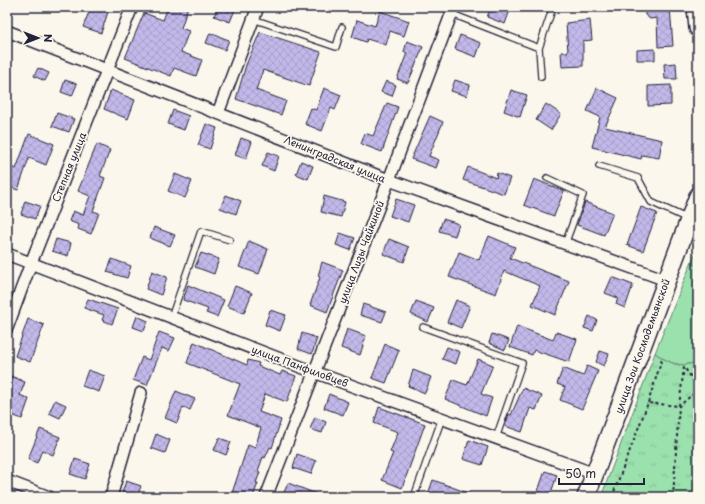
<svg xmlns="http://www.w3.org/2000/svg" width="705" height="504" viewBox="0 0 705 504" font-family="'Playpen Sans',sans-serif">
	<defs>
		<pattern id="park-tufts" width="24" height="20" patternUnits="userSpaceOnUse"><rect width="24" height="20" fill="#9be1ad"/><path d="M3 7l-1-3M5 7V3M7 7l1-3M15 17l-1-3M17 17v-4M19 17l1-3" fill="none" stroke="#85c196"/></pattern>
		<pattern id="building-cross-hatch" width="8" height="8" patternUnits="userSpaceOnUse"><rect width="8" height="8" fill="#c2b8e9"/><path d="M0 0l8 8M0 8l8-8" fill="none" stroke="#a69ec9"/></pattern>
	</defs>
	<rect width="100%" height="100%" fill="#fbf7ec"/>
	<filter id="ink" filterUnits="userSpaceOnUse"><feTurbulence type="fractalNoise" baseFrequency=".025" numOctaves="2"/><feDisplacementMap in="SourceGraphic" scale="8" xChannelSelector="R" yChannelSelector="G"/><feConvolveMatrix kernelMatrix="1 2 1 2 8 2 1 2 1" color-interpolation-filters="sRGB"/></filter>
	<g filter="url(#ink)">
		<path fill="#9be1ad" stroke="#5e8274" d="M698,246V361C681,369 669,363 655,353Z"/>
		<path fill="url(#park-tufts)" stroke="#5e8274" d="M655,353C669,363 681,369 698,361V497H601Z"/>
		<path fill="url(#building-cross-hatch)" stroke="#22223b" d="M91,7L108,12L101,33L83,27Z
			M168,7H188L181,28L189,31L181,52L202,60L196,76L174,68L171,76L125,58L144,13L163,20Z
			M218,7H236L230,22L214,16Z
			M491,7H511L505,24L487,17Z
			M645,7H670L673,46L658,47L657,18L650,19L645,15Z
			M380,11L409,21L404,36L390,31L386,45L367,39L366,42L352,37L357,20L375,26Z
			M590,20L592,40L583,41V66L562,67L561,52H568L566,23Z
			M260,32L321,52L309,86L263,70L256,90L286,101L281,115L236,99L246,65Z
			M210,33L229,40L225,50L206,43Z
			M460,35L481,43L476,57L455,49Z
			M407,41L423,47L408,83L397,79L407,53L404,52Z
			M655,49V60H637V50Z
			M676,63L677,79H665L664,64Z
			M38,68L49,73L45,81L34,76Z
			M65,80L77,84L72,96L61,92Z
			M455,80L470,85L467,96L451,91Z
			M386,81L396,85L392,96L381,92Z
			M671,85V105L648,106V86Z
			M324,88L341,95L335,110L331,108L322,131L305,124L311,108L316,110Z
			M597,88L618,98L605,127L662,140L659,158L642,155L641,159L592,147L600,117L587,111Z
			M111,90L135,100L128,119L104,109Z
			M511,90L527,95L520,117L504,111Z
			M387,103L398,107L382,152L361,144L365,133L373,136Z
			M546,104L561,114L551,130L536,120Z
			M173,110L189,116L184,130L168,124Z
			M57,113L74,119L69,132L52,126Z
			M430,116L443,122L429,156L439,160L436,168L411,159Z
			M206,124L217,128L210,149L198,145Z
			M29,134L54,144L46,165L29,158L18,190L7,186V166L16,169Z
			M241,138L252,142L246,159L235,155Z
			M97,144L110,150L100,176L105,178L93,211L99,213L91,234L78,229L79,225L69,221L73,211L83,215L90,196L78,191Z
			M268,152L279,156L274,171L262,166Z
			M301,161L313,166L308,179L296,174Z
			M468,167L496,178L497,173L510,178L504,194L463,180Z
			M175,174L192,181L185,198L168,191Z
			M534,179L564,191L554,216L524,205Z
			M226,195L241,201L236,214L220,208Z
			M324,196L345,202L341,217L321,212Z
			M396,199L414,205L408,222L390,216Z
			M25,201L40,206L35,219L21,214Z
			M585,202L613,213L604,235L577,225Z
			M641,207L657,213L643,251L627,245Z
			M443,219L459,224L455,236L439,231Z
			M154,227L175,235L170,246L150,238Z
			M340,233L355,238L350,250L336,245Z
			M489,236L515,247L510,258L569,281L555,315L532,305L540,286L504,271L496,294L449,277L459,252L479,260Z
			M56,239L71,243L68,256L52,251Z
			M389,239L409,247L404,262L383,254Z
			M249,241L268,249L259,274L239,267Z
			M201,253L219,259L214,274L195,267Z
			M112,259L131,266L127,278L107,272Z
			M322,262L343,270L327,312L310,305L320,277L318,276Z
			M152,271L167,277L161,295L146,289Z
			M612,277L633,285L625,308L616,304L618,298L605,293Z
			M188,285L224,300L217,317L206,313L208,309L183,300Z
			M235,286L252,293L244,313L227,306Z
			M88,299L118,309L112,324L102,320L104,315L84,308Z
			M456,300L470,306L461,328L447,322Z
			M416,301L434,308L428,322L411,314Z
			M363,304L386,312L382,322L360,315Z
			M270,310L286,315L280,331L265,325Z
			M137,316L148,321L144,331L133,327Z
			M589,316L597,320L593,331L584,328Z
			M28,319L44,325L30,362L15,356Z
			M517,326L553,340L556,332L577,339L569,362L534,350L532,355L510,347Z
			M347,329L366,336L360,355L341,348Z
			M159,332L175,338L169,351L162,348L147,385L133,380L142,357L149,360Z
			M302,333L317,338L312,354L298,349Z
			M492,334L509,340L505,350L489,343Z
			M194,342L247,365L248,360L259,363L258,366L280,375L282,371L296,376L287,402L265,394L259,412L281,420L272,448L270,447L265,458L263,457L258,471L260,472L256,483H258L253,497H241L232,493L248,445L255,448L261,428L228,415L240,384L187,363Z
			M385,344L399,350L386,383L372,378Z
			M447,347L460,352L456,364L442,359Z
			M600,351L609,354L604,366L596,362Z
			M478,359L493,365L481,394L492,398L486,416L445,399L453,380L467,385Z
			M587,366L598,371L582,409L560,400L565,387L557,384L563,368L583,376Z
			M88,370L105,376L99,392L82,386Z
			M413,370L431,377L425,393L408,386Z
			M11,376L25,382L20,395L29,399L22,419L7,413V387Z
			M523,388L542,396L536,410L530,408L522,432L505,426L509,414L511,415Z
			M176,391L195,399L190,410L183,407L177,423L165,418Z
			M329,394L348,402L343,415L324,408Z
			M55,400L66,405L60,418L49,413Z
			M379,407L425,424L402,488L382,480L393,453L390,452L398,432L374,423Z
			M315,417L326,422L322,433L310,429Z
			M40,429L60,437L53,455L42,450L37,463L28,459Z
			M156,434L170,440L165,453L151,448Z
			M219,438L231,442L226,455L214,450Z
			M469,440L488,447L482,465L463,459Z
			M297,454L316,461L311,474L293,468Z
			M75,459L90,464L85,479L70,474Z
			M545,471L557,475L550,496L538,491Z
			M433,480L476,496L475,497H427Z
			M126,481L141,486L137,497L122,493Z
			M288,483L322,496V497H282Z"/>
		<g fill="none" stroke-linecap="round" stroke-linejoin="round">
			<defs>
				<path id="service" d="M452,14L539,48
					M253,19L336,47L342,27
					M541,77L539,48L553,7
					M599,166L638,178L651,202L688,219
					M547,178L583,195L565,244
					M171,318L201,231L230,240
					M423,327L522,363L496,438
					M414,497L442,418"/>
				<path id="minor" d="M7,31L389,180L666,280
					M218,113L258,7
					M7,254L314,372L595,474
					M7,328L31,263L132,7
					M7,481L49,497
					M111,497L141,393
					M266,497L389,180L454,7"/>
				<path id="primary" d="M696,7L698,28
					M586,497L698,196"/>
			</defs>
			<use href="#service" stroke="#22223b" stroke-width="8"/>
			<use href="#minor" stroke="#22223b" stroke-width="14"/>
			<use href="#primary" stroke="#22223b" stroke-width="20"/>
			<path stroke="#22223b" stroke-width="2" stroke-dasharray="3 3" stroke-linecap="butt" d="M648,403L662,359
				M612,497L648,403L679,406L684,367L698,387
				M673,497L679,406L698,390"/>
			<use href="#service" stroke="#fbf7ec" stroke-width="5.5"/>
			<use href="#minor" stroke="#fbf7ec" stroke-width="11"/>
			<use href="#primary" stroke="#fbf7ec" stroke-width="17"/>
		</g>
	</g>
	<g text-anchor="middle" stroke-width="3.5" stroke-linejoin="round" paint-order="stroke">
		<g font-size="10" fill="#22223b" stroke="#fbf7ec">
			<text transform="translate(335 159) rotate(22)" y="4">Ленинградская улица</text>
			<text transform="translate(69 167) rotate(-68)" y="4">Степная улица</text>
			<text transform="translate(361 252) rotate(-69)" y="4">улица Лизы Чайкиной</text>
			<text transform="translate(642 346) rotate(-70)" y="4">улица Зои Космодемьянской</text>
			<text transform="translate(300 366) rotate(20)" y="4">улица Панфиловцев</text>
		</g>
	</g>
	<rect width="705" height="504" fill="none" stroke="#fbf7ec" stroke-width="24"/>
	<rect x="12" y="12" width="681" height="480" fill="none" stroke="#22223b" stroke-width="1.5" filter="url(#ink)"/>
	<g transform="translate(38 38) rotate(90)" stroke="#fbf7ec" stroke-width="3" paint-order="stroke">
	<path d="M0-3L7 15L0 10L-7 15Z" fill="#22223b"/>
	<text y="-6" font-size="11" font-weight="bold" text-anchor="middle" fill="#22223b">N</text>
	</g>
	<path d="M559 478v6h85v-6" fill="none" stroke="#22223b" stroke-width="2"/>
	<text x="565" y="478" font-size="12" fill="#22223b" stroke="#fbf7ec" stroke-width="3" paint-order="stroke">50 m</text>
</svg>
